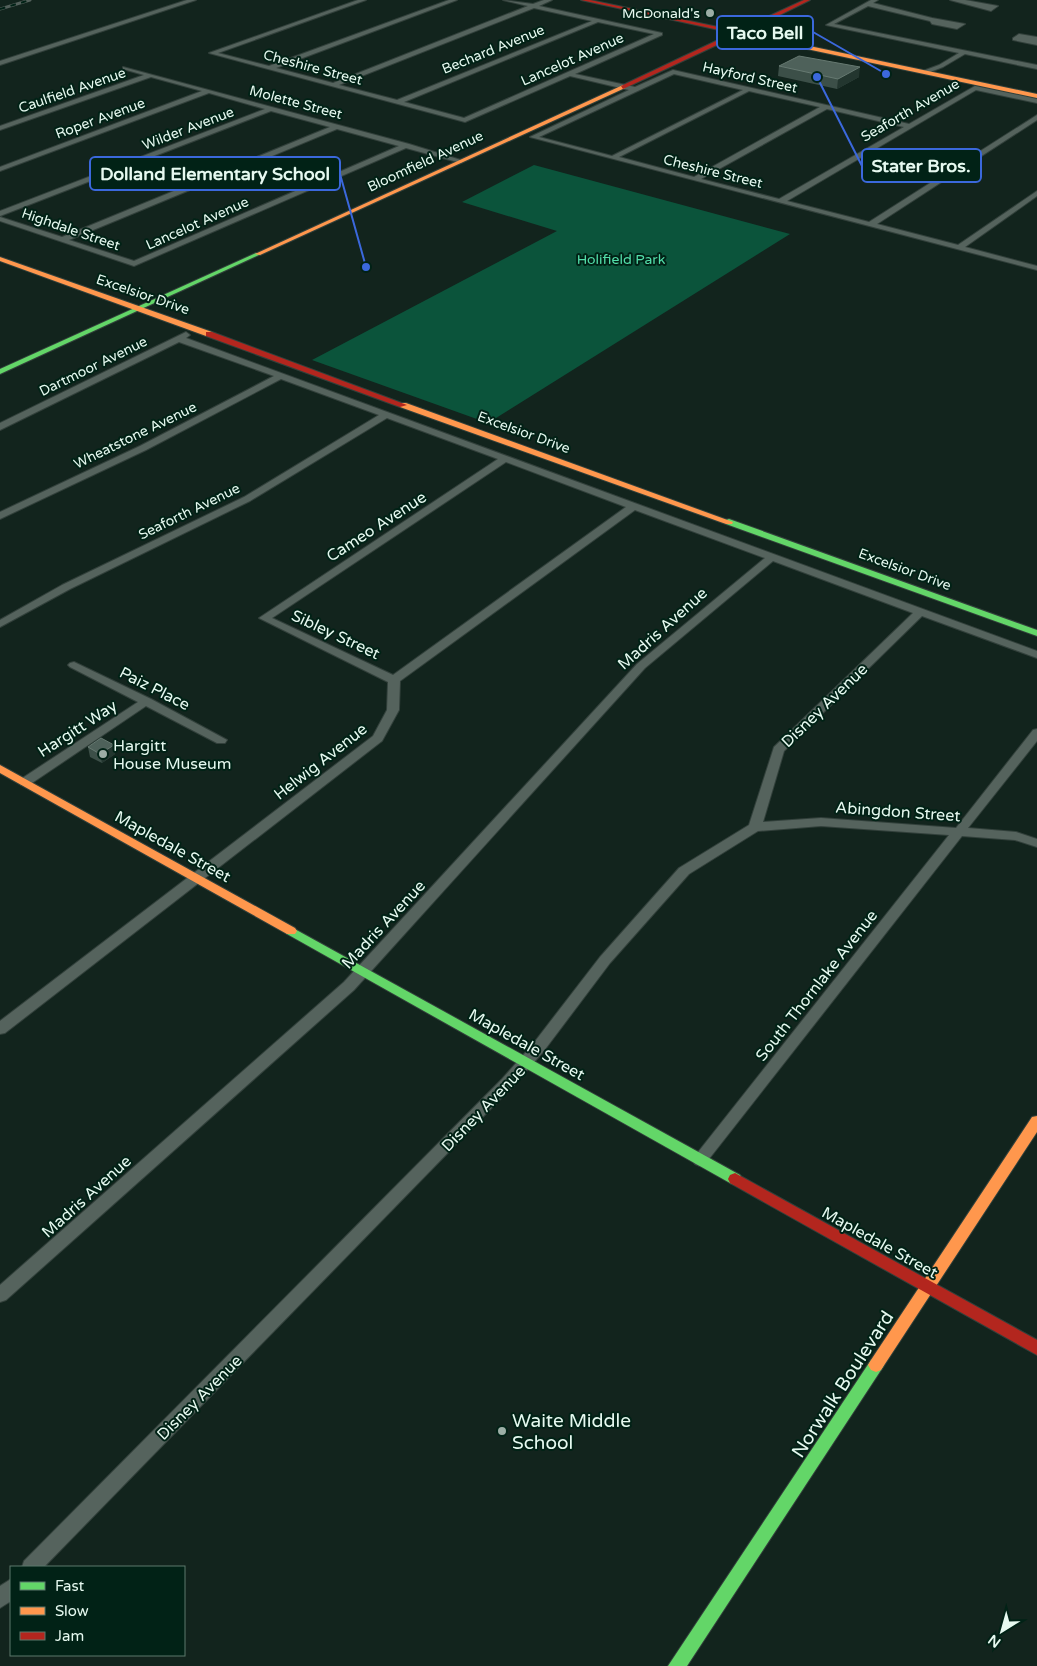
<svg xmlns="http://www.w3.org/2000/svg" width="1037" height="1666" viewBox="0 0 1037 1666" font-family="'Varela Round',sans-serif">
	<rect width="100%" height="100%" fill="#12241d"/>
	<path fill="#0b543b" d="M534,165L790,234L488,423L312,360L557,231L462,202Z"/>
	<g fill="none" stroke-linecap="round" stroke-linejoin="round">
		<defs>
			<path id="street" d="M187,0H196L0,65V61Z
				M358,0H366L218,53L269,66L449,0H457L276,68L333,83L528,6L503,0L533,4L544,0H552L539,6L662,33V35L575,74L635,87L673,70L909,124L975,86L1037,99V103L976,90L787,201L869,222L1037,115V120L877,224L958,245L1037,191V196L965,247L1037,266V270L530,137L629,90L570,76L465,122L209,53ZM534,8L592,21L397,100L339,85ZM598,22L654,34L464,118L404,102ZM674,74L743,90L612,156L539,137ZM749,91L820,107L694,177L619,157ZM827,109L904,127L779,199L701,179Z
				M871,0H878L873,3L932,18L965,24L957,29L932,24L930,21L868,6L834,24L1037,65V69L965,54L943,67L925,74L923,71L939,65L959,53L826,25Z
				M950,0H965L998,6L991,11Z
				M1019,34L1037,37V41L1020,38L1037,41V45L1013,40V38Z
				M123,67L409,144L464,161L461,163L406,148L134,266L0,221V217L62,237L330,127L271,111L0,216V211L265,109L209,93L0,171V167L202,91L151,77L0,130V126L144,75L123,69ZM337,129L399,146L134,261L69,240Z
				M186,332L190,335L186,338L1037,651V658L922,616L784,751L763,822L821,818L956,828L1033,730L1037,729V741L968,828L1016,832L1037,839V847L1015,840L962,836L705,1164L700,1166L695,1164L692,1160L695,1156L949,835L821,826L758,831L689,874L610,963L543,1052L512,1087L44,1567H22L24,1561L502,1079L533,1044L600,957L679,868L749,825L774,747L913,613L773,561L645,668L354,990L6,1300L0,1302V1285L344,982L637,664L765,558L635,510L400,681L399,710L382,741L5,1033L0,1034V1021L373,736L387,710L388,682L259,618L498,459L387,418L250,501L70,589L0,627V620L62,585L244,497L379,415L281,379L146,450L0,519V512L140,446L274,376L179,342L0,430V423ZM506,462L626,507L393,675L272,618Z
				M74,662L151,699L227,740L225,743H217L146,706L29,785H21L19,782L21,779L138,702L70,667L68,665L70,663Z
				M11,1579V1601L0,1608V1586Z"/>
			<path id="fast" d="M256,253L261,254L0,374V369Z
				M729,519L1037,630V636L726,524V520Z
				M291,927L740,1175L742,1179L740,1183L735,1185L730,1183L287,934L285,931L287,928Z
				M876,1358L881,1360L884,1365L881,1370L687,1666H668L871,1360Z"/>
			<path id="slow" d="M752,34L1037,94V98L750,37Z
				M623,85L625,88L260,255L255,254Z
				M0,257L212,332L213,334L206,336L0,261Z
				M400,403H406L733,522L732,524H726L400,407Z
				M0,765L295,928L297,931L295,934H287L0,773Z
				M1037,1116V1132L881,1370L876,1372L871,1370L868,1365L871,1360L1032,1117Z"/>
			<path id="jam" d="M581,0H590L737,31L804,0H810L743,33L754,35V37L738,35L623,89L621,86L733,33Z
				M206,332H212L407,405L400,407L206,336Z
				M735,1173L1037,1340V1355L730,1183L728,1179L730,1175Z"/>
		</defs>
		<use href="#street" stroke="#32403b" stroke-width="2"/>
		<use href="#fast" stroke="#32403b" stroke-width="2"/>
		<use href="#slow" stroke="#32403b" stroke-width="2"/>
		<use href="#jam" stroke="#32403b" stroke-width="2"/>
		<use href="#street" fill="#55635d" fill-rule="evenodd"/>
		<use href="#fast" fill="#63d668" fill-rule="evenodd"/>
		<use href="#slow" fill="#ff974d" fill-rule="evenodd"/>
		<use href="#jam" fill="#b3261e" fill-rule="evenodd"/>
		<defs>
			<path id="rail" d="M0,9L30,0"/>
		</defs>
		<use href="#rail" stroke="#53605b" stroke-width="3"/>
		<use href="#rail" stroke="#012216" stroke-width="2" stroke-dasharray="5.5" stroke-linecap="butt"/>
	</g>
	<path fill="#3c4f48" d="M779,66L859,77L837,89L778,76Z
		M114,745L115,754L102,763L90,757L88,747Z"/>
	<path fill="#23362f" d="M860,67L859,77L837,89L838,79Z
		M114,745L115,754L102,763L100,754Z"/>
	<path fill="#4e615a" stroke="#667971" d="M799,56L860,67L838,79L779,66Z
		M101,738L114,745L100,754L88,747Z"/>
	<g fill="#9caea6" stroke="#012216" stroke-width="2">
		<circle cx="710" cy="13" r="5"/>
		<circle cx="103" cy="754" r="5"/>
		<circle cx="502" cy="1431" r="5"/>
	</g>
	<g text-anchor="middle" stroke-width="4" stroke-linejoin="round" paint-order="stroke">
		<g font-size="14" fill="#e6f9f0" stroke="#012216" text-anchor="end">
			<text x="700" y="18">McDonald's</text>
		</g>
		<g font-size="14" fill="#e6f9f0" stroke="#012216">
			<text transform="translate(493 49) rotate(-22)" y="5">Bechard Avenue</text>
			<text transform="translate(572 59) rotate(-24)" y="5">Lancelot Avenue</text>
			<text transform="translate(313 67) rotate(15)" y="5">Cheshire Street</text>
			<text transform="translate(750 77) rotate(13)" y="5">Hayford Street</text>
			<text transform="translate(72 90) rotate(-19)" y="5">Caulfield Avenue</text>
			<text transform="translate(296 102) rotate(15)" y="5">Molette Street</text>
			<text transform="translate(910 110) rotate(-30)" y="5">Seaforth Avenue</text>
			<text transform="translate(100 118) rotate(-20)" y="5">Roper Avenue</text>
			<text transform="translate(188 128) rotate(-21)" y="5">Wilder Avenue</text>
			<text transform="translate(425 161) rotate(-25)" y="5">Bloomfield Avenue</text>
			<text transform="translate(713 171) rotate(14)" y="5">Cheshire Street</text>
			<text transform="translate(197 223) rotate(-24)" y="5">Lancelot Avenue</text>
			<text transform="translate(71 229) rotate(19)" y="5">Highdale Street</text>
			<text transform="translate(143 294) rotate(19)" y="5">Excelsior Drive</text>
			<text transform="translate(93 366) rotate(-26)" y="5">Dartmoor Avenue</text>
			<text transform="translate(524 432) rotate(20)" y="5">Excelsior Drive</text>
			<text transform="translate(135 435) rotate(-26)" y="5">Wheatstone Avenue</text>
			<text transform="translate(189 511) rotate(-26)" y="5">Seaforth Avenue</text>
			<text transform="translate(905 569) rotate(20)" y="5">Excelsior Drive</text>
		</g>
		<g font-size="14" fill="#53dfaa" stroke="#012216">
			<text x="621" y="264">Holifield Park</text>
		</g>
		<g font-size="16" fill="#e6f9f0" stroke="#012216">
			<text transform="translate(376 526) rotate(-33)" y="6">Cameo Avenue</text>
			<text transform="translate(662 628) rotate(-42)" y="6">Madris Avenue</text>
			<text transform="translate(336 634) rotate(25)" y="6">Sibley Street</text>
			<text transform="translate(155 688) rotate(27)" y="6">Paiz Place</text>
			<text transform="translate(824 705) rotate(-44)" y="6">Disney Avenue</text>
			<text transform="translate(77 728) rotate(-33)" y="6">Hargitt Way</text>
			<text transform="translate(320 761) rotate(-38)" y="6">Helwig Avenue</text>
			<text transform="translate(898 811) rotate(4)" y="6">Abingdon Street</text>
			<text transform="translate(173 846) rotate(29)" y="6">Mapledale Street</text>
			<text transform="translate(383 924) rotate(-47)" y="6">Madris Avenue</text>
			<text transform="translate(816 985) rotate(-52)" y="6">South Thornlake Avenue</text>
			<text transform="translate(527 1044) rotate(29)" y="6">Mapledale Street</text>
			<text transform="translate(483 1108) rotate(-46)" y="6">Disney Avenue</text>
			<text transform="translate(86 1196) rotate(-42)" y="6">Madris Avenue</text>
			<text transform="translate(880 1242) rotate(29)" y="6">Mapledale Street</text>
			<text transform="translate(199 1397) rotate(-45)" y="6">Disney Avenue</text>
		</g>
		<g font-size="16" fill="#e6f9f0" stroke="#012216" text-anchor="start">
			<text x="113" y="751">Hargitt<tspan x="113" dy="18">House Museum</tspan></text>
		</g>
		<g font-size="19" fill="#e6f9f0" stroke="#012216">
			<text transform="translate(842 1384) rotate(-57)" y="7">Norwalk Boulevard</text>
		</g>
		<g font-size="19" fill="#e6f9f0" stroke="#012216" text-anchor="start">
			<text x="512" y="1427">Waite Middle<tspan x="512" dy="22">School</tspan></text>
		</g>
	</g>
	<path fill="none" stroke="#3b68dc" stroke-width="2" d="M886 74L813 32M817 77L862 166M366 267L340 174"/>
	<g fill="#3b68dc" stroke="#012216" stroke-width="2">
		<circle cx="886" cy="74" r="5"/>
		<circle cx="817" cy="77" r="5"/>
		<circle cx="366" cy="267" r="5"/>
	</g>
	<g fill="#012216" stroke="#3b68dc" stroke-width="2">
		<rect x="717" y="16" width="96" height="33" rx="5"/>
		<rect x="862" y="149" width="119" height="33" rx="5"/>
		<rect x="90" y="157" width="250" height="33" rx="5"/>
	</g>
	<g font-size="18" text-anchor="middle" font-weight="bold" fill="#e6f9f0">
		<text x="765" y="39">Taco Bell</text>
		<text x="921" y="172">Stater Bros.</text>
		<text x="215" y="180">Dolland Elementary School</text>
	</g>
	<rect x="10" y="1566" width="175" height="90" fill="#012216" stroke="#5d786d"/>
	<rect x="20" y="1582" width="25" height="8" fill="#63d668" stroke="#5d786d"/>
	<text x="55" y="1591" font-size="15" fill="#e6f9f0">Fast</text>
	<rect x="20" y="1607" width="25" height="8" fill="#ff974d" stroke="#5d786d"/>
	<text x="55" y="1616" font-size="15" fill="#e6f9f0">Slow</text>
	<rect x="20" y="1632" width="25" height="8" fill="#b3261e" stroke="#5d786d"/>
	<text x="55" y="1641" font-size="15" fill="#e6f9f0">Jam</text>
	<g transform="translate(1002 1631) rotate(217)" stroke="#012216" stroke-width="4" paint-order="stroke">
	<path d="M0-4L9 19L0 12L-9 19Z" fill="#e6f9f0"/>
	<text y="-8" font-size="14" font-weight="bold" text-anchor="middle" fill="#e6f9f0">N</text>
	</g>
</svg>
